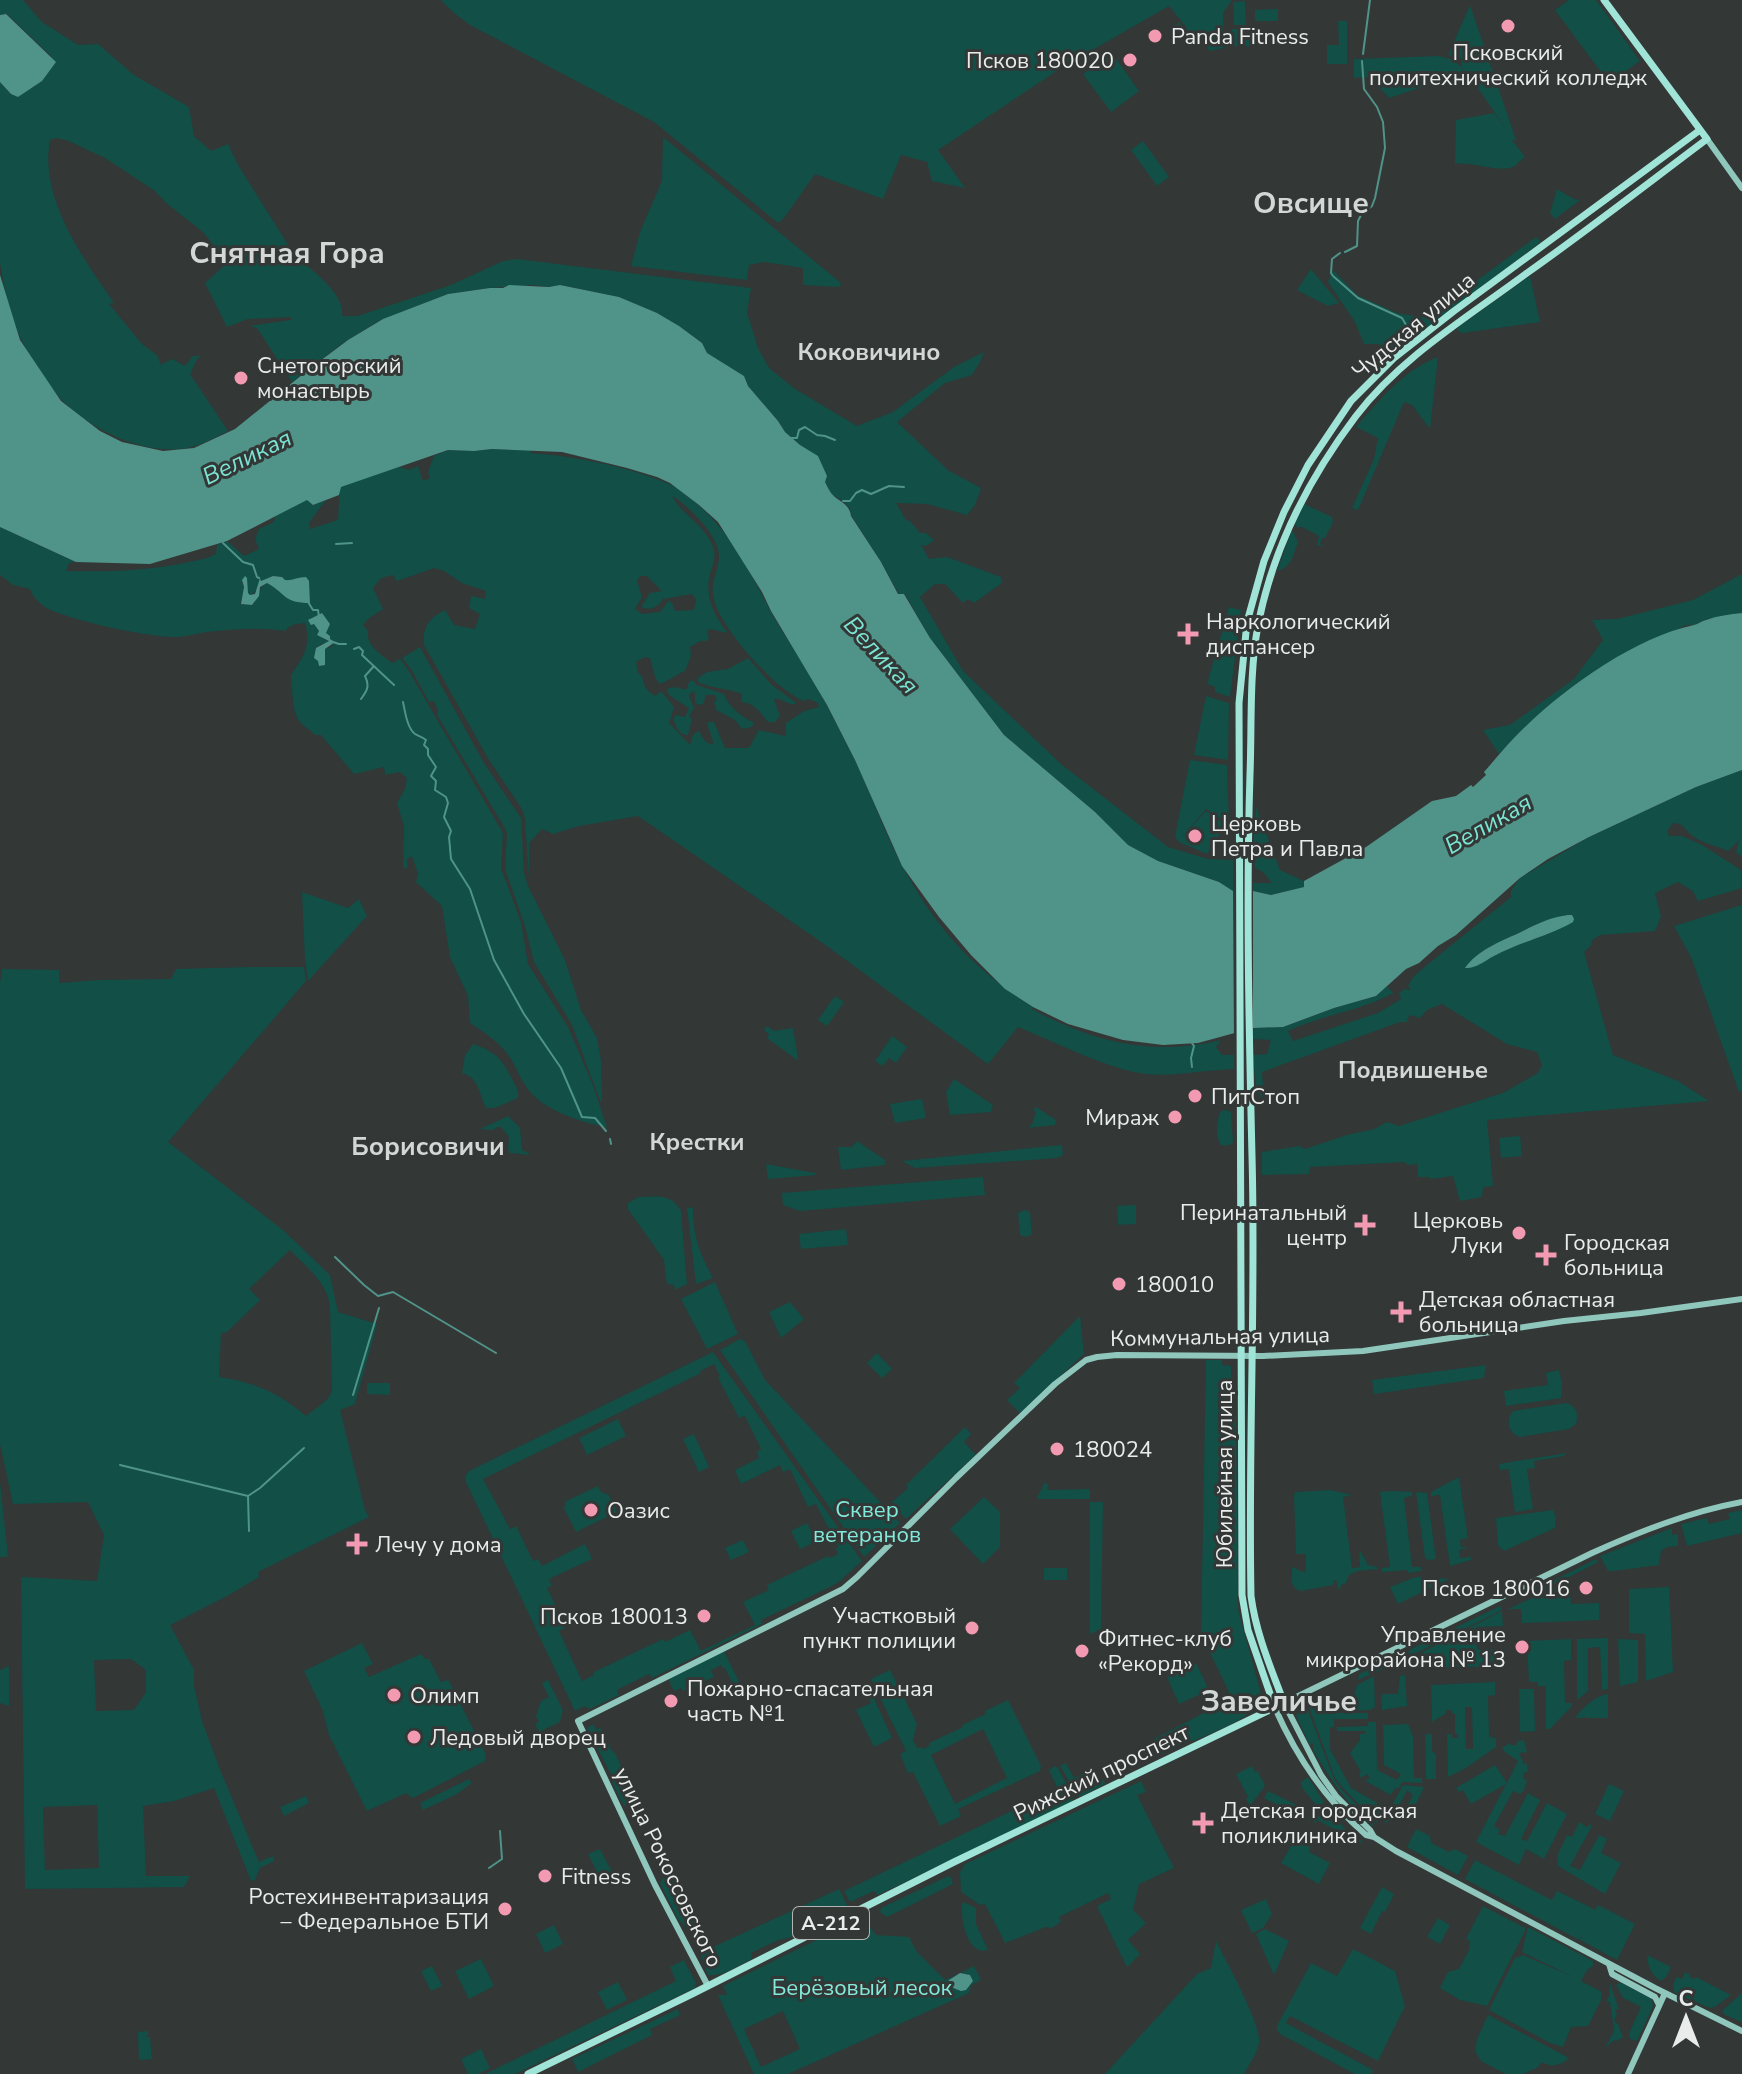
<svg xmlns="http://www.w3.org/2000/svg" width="1742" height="2074" viewBox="0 0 1742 2074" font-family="'Nunito Sans',sans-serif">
	<rect width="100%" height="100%" fill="#333736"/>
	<path fill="#114f47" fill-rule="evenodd" d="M0,0H23L42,22L78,45L98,44L134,75L189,107L194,136L211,151L228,144L238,165L292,251L302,259L301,261C316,273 345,295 342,316H358L451,285L503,261L517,259L751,288L747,313L758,348L769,368L795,389L857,426L893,412L954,367L984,352L980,362L972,375L945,383L897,422L949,471L981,488L975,505L967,515L927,504L896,503L906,520L910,521L920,533H926L934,540L926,546L921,545L929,559L947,557L1001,577L1002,583L974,603L968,599L963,603L945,584H935L920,597L963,671L1061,764L1168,847L1208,859L1233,860V891L1219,882L1158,861L1128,845L1095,812L1004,735L930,638L905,594H899L881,562L851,515L850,509L843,501L832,495L800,445L785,432L778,421L748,386L744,376L707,353L702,343L679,326L657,313L619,297L560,285L549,287L533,285L490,288L448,294L377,322L343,343L292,382L257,328L249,326L291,320V317L248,319L227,327L205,283L229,261L221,255L203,232L166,203L155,191L105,158L66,140L56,138L50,140C39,198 83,258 114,303L109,304L142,344L157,355L162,367V364L172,359L185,366L193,356H201L197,359L190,374L228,431C217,436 206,443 195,446C151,459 93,432 62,400C51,389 28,354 21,339C10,316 4,288 0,263V82L11,94L34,87L52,57L7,14L0,15Z
		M441,0H1232L1223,13V48L1210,51L1200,39L1193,44L1190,40H1186L1182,32L1177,33L1173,28L1179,22L1185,29L1187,28L1169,6L1061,68L938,150L965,188L932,181L927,162L901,155L883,199L815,174L784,218L778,223L654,122L470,25L454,13Z
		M1569,0H1596L1640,61L1609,83L1555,10Z
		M1245,1L1246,25H1234L1233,2Z
		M1470,5L1516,140H1512L1525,157C1521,160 1518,163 1515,166C1500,174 1472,161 1455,164L1456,120L1494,113L1506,129L1467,72L1389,98L1370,77L1354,78V59L1439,56L1454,60L1464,70L1462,67V59L1448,55Z
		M1278,9V21H1255V10Z
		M1338,21H1347V64H1327V45H1339Z
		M1232,29H1252V46H1232Z
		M1112,53L1139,91L1111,112L1083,74Z
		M663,137L841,283L840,287L803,285V268L764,262L749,265L747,280L631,266L640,232L662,181Z
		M1143,141L1169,177L1157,186L1131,150Z
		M1557,189L1574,199L1580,200L1555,219L1550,213Z
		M1536,237L1541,242L1398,350L1378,344H1364L1355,322L1328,282L1333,270L1357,295L1397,313L1426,318Z
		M1311,269L1339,303L1328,306L1297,290Z
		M1530,276L1540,322L1462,333L1457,330V328Z
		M1438,357L1430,429L1412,405L1404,402L1358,510L1352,508L1374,459L1378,438L1356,427C1378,401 1405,369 1438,357Z
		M492,449L532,450L530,453C576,456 635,468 676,487C681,490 686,495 690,498C727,526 749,570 770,610C779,628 792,644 802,661C820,691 835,721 851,752C870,789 883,831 903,867C937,930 974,969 1033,1007L1032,1009C1093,1042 1152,1057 1221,1040L1216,1047L1222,1055H1234V1069C1201,1070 1167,1079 1134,1072C1097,1064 1053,1041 1018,1027L988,1064L824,944L638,816L579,826L553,834L542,829L529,843V879L525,819L522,809L489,760L424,645C422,627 429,618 445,610L454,625L475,629L480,614L469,608L471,596L485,599L486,591L462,583L444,571L434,568L397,581L393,575L381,578L373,588L383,609L368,619L363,625L368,631C366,646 381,654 392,663L400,659L407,668L503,833L501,868L521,922L528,964L568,1027L592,1083L607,1127C583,1123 549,1112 532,1094C522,1084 517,1068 509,1056C499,1042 484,1032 470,1023L468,996L450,957L442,906L416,882L418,874L412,856L407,859L408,867L403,869L404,826L397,803L405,789L407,778L400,772L385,775L384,767L354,774L321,735H315C311,730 304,727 300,722C292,714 292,686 291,675C303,658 312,645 305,623L296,624L287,628L286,631C260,627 234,629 207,632C197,633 187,637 177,637C151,638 67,620 45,607C38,602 33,597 30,589L13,585L0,575V527L76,562L69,563L66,571C104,572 141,571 179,564C192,561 205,560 216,554L217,545L227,541L244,556L259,549L255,539L259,529L274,522L275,516L307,499L313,505L326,500L309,523L310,529L338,520L340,487L396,466L409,470L418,466L423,481L430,478L428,472L434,456L448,450L474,451ZM672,496C689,506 721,538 719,558C718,571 711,582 713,595C716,624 777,692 804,701L808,699L818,703L819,707L804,711L786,723L785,736L759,730L749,748H725L714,722H707C708,730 713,737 713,744C705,744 703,738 699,731C691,734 692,739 690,745L669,723L674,707L662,692L658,693L656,696C646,692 644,685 642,676L638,673L636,662L645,657L650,658C653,667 653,677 660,684C668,681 676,675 685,671L691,656L690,647L700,641H706L709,638L707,631L710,629L728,633C715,617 704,597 710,575C712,566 716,560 714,550C709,528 681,514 672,496ZM273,576L282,577L285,581H309L310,603L267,583C257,588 260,598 252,605L241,604L240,603L244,593L242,580L248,594L253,595L261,581ZM640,576H647L662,591L650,593L641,607C651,611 657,608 663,599L692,594L696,599L694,610L675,611L673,605L669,600L660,612L642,614L635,609L642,597L637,581ZM314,624L330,639L333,646L325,649V665L315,658L316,648L322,644L328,643L329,641L317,635L319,631Z
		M1304,504L1332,517L1333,522L1325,538H1322L1320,544L1323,545L1321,546L1317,545L1319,536L1300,526L1298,529L1295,524Z
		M1293,531L1298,542C1293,556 1292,567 1277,571L1291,532Z
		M1742,574V613L1707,619L1694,625H1686L1588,676L1560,697L1513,739L1499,754L1483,730L1510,725L1574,679L1603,640L1592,620L1617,619L1693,600Z
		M1229,607L1241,610L1230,697L1215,692V687L1207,684Z
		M420,647L484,763L521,818L524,873L528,886L565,960L581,1010L597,1038L601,1061L602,1101H600L572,1025L534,962L525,926L505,869L507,833L503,825L437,715L438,711L434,701L429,702L411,669L402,658Z
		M748,658L772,685L795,702V704C787,705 781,697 774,699L780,716L775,722H768C760,712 754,703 741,702L742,694C728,688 712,689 698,682V678L707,672L728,669Z
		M692,680L697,685L724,694C728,706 742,718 754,722L752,727L742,729L735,720L716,710L714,702L717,700L715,695H706L703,704L698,705L695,702V693L692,691L689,696L694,708L689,716L692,719L688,735H685L678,731L673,719L676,715L685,717L689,708L670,696L667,691L668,688L676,687L686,690L689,682Z
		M1206,696L1229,703L1228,760L1194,755Z
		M1190,760L1227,765L1229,824L1206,809L1181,838L1206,811L1226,825L1207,854L1179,842L1175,837Z
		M1742,770V857L1736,852L1739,840L1728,851C1717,846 1698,842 1690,834C1683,827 1683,823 1673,823L1667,831L1669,836H1682L1702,845L1741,870L1742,888L1698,901L1693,891L1678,882L1655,893L1661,917L1655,931L1600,935L1591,941L1592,944L1584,952L1613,1055L1678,1081L1709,1101L1487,1120L1493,1186L1483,1187L1482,1197L1460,1201L1453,1176L1431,1179L1429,1177H1418L1417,1164L1408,1165L1404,1162L1310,1167L1309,1174L1262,1175V1152L1299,1146L1305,1149L1347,1135L1374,1129L1387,1122L1399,1126L1503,1093L1538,1073L1542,1065L1537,1052L1507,1044L1442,1004L1427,1010L1420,1018L1410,1015L1407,1020L1409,1022H1400L1262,1072L1264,1098L1261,1097L1256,1089L1253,1055L1267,1054L1271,1040L1253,1039V1028L1283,1027L1334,1008L1376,996L1387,986L1393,993C1361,1011 1322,1015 1288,1031L1293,1041L1378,1013L1401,999L1399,993L1405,989L1411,990L1408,986L1413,977L1422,969L1511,897V891L1520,878L1589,837L1696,787Z
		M1256,807L1280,870L1304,881L1305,887L1271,895L1253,891V883H1272L1263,872L1255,868L1253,851Z
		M302,892L348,908L359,899L367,916L308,981L305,960Z
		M1742,905V1091L1739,1092L1691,957L1674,926Z
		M249,967H304L306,981L168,1142L283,1230L330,1275L338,1312L377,1324L355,1404L340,1410L365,1510L369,1517L258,1572L259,1577L229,1595L170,1625L194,1670V1686L202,1721L219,1767L259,1862L273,1856L274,1861L260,1868L255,1880L251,1881L214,1788L174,1801L143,1806L146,1876H190L184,1887L25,1889L21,1577L97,1581L104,1535L88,1502L13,1504L0,1444V983L2,969L59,970V983L100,980L171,979L176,969ZM290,1250C306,1267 328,1283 330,1307L332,1390L328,1399L306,1416C278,1392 256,1383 219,1377L221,1333L227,1332L260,1300L249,1289ZM131,1659L146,1670V1692L134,1710L96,1711L94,1660ZM97,1805L99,1868L45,1870L43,1807Z
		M835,996L844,1002L827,1026L818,1020Z
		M767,1026L774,1031L793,1028L798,1058L797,1060L767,1038L769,1034L764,1030Z
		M892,1036L907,1047L896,1063L889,1058L883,1066L875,1061Z
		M473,1044C494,1051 502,1058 512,1079C516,1087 519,1089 518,1098L495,1108H486C479,1095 480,1078 462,1073L465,1055Z
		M954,1079L993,1105L991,1112L950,1115L946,1092Z
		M922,1099L926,1118L895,1123L890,1104Z
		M1036,1107L1056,1120L1055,1125L1028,1128L1032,1124L1036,1112L1033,1110Z
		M1226,1110L1231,1112L1233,1142C1230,1146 1226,1146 1221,1145C1215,1137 1216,1120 1221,1111Z
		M508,1116L520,1128L522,1150L530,1154L529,1155L510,1153L508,1149L509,1137L501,1127H497L493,1130L480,1129Z
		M1520,1136L1522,1156L1501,1158L1499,1138Z
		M857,1141L885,1160V1165L841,1170L838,1147H852Z
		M1062,1145L1063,1155L1057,1158L915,1168L902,1161Z
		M766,1164L815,1173L817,1175L768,1179Z
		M983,1177L985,1195L800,1211L783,1205L782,1193Z
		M639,1197C657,1197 671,1193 681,1211L687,1284L675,1290L674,1285L667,1284L664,1260L628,1209V1203Z
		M1136,1205V1224L1118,1225L1117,1206Z
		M693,1207C693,1236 699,1252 713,1278L696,1284L687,1208Z
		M1024,1210L1030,1212L1032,1234L1026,1237L1020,1235L1018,1213Z
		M846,1229L848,1245L801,1249L799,1234Z
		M715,1282L738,1334L707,1349L681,1299Z
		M790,1302L804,1319L781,1338L769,1312Z
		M1080,1316L1084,1354L1020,1413L1007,1400L1020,1388L1014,1383Z
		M740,1339L745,1341L765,1380L900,1523L864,1557L720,1350Z
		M713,1352L862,1561L840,1581L832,1586L761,1620L762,1624L652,1678L649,1674L617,1690L619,1695L590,1709L585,1706L575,1711L466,1482V1475L469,1471ZM714,1364L720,1376L718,1378L739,1418L745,1416L761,1449L757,1452L759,1458L735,1470L741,1484L780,1465L783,1472L790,1469L808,1507L816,1504L838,1547L836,1549L838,1554L830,1558L828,1556L767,1585L769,1590L743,1602L755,1625L701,1651L690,1630L665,1642L663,1639L594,1672V1675L582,1681L559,1631L566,1627L547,1588L552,1586L549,1579L592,1559L585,1544L542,1566L538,1559L533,1561L516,1526L510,1529L483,1479L701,1373L700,1371Z
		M877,1353L892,1369L882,1378L867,1363Z
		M1206,1360H1222V1365L1231,1366L1232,1416L1236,1417L1238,1610L1262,1697C1256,1717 1215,1731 1196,1740L1188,1741L1162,1754L1154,1739L1225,1702L1223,1695L1229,1692L1201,1634Z
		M1486,1365L1484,1378L1374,1394L1372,1380Z
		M1559,1370L1562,1385L1561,1398L1506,1406L1504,1391L1548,1385L1546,1373Z
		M367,1383H390V1395L367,1394Z
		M1567,1403C1576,1406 1579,1414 1576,1424L1569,1429L1520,1437C1508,1433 1505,1420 1513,1411Z
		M618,1419L626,1436L587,1455L579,1438Z
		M965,1427L971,1434L964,1442L976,1455L906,1519L890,1504L908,1488L906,1485Z
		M694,1434L709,1467L699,1472L683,1439Z
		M1566,1453L1564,1456L1534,1461L1535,1468L1527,1469L1533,1509L1515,1512L1509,1469L1500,1470L1499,1464Z
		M1459,1477L1468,1538L1460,1540L1461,1547L1469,1548L1459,1550L1460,1558L1471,1557V1560L1450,1566L1440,1495L1431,1496V1492Z
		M0,1482L8,1557H0Z
		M1045,1482L1049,1486L1047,1488L1048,1490L1090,1489V1499H1038L1037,1498Z
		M598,1486L601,1492L609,1495L617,1512L576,1532L564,1508L566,1501Z
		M1330,1490L1352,1495L1343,1497L1352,1568L1360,1567L1359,1552H1361L1368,1565L1377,1567L1378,1569L1357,1571L1349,1575L1346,1583L1341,1585L1339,1591L1336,1580L1333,1581V1585L1300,1591C1289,1588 1292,1576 1292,1567L1306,1573V1554H1296L1294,1494L1296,1492Z
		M1391,1491L1412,1492V1496L1404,1498L1412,1567H1421V1571L1408,1573L1407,1570L1382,1572V1568L1390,1567L1380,1492Z
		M1416,1492L1427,1493L1436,1559L1428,1560L1425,1558Z
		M984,1497L1000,1512V1547L983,1564L950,1529Z
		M1090,1502H1103L1101,1629L1090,1634Z
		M1553,1510L1556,1518L1555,1528L1504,1551L1498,1545L1496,1518Z
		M1742,1510V1533L1687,1546L1681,1524L1707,1518L1709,1524L1730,1519L1728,1513Z
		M807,1523L813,1535L811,1544L800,1549L791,1531Z
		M1672,1528V1535L1678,1534V1546L1667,1547L1661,1551L1659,1565L1613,1571H1608L1600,1556Z
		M743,1540L749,1552L731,1560L725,1548Z
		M1596,1559L1598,1562L1542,1591L1540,1587Z
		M1044,1568H1067V1580H1044Z
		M1415,1577L1449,1579L1398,1604L1390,1587Z
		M1569,1581L1571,1604L1599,1603V1620L1522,1623L1521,1609H1508Z
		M1669,1587L1673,1672L1646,1681L1645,1634L1629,1633V1589Z
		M1500,1606L1502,1610L1408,1657L1409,1650Z
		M1502,1611L1503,1626L1476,1627L1477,1650L1505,1649V1661L1499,1666L1424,1668L1421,1671L1420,1659L1407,1660Z
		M1608,1638V1689L1602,1690L1600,1647L1588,1648V1691L1577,1700V1639Z
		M1571,1639V1660L1564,1661L1565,1703H1572V1706L1550,1729H1546V1686H1538L1537,1682H1529L1527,1641Z
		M1618,1639L1638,1640V1682L1620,1686Z
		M362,1643L373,1664L364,1668L369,1677L421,1654L425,1659H429L441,1682L448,1680L449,1681L486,1755L485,1761L417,1796L412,1798L406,1793L367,1811L329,1735L323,1711L304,1671Z
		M724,1651L746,1696L740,1699L725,1668H723L721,1665L711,1670L714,1677L683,1691L681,1688L674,1691L669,1681L670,1677Z
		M1404,1653V1659L1358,1680L1359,1674Z
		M1196,1663L1209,1690L1179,1704L1167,1677Z
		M9,1666V1706L0,1703V1670Z
		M890,1670L917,1724L913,1740L917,1748L921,1747L923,1749L929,1746V1743L963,1727L962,1725L986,1714L985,1711L1008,1700L1041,1766L1040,1771L958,1809L961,1816L940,1826L913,1772L908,1773L900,1754L906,1751L871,1679ZM983,1729L1007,1778L955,1804L931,1755Z
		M1405,1675L1407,1706L1382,1710L1381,1694H1398L1400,1676Z
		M1374,1676L1375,1707L1370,1710L1338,1711L1336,1704L1354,1695L1357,1685Z
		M548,1680L563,1710L560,1722L539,1732L535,1724L539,1722L536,1716L541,1701L549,1697L542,1683Z
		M1495,1682V1695L1488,1696L1489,1737L1496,1738V1747L1466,1768L1448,1777L1447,1734H1452V1738H1458L1457,1734H1455V1714L1452,1713V1710H1446L1445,1714L1432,1722L1431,1685ZM1465,1707H1472L1473,1749H1466Z
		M1519,1689H1534L1535,1731L1520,1732Z
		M1608,1694V1718H1585V1716L1583,1718H1575C1582,1708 1595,1696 1608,1694Z
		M873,1696L892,1738L874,1747L856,1710L871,1703L869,1698Z
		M1326,1699L1332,1713H1368V1719H1334V1727L1330,1728V1749L1351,1788L1386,1808L1377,1823L1343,1788L1335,1778L1309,1707Z
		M1307,1708L1334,1779L1342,1790L1375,1823L1372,1826C1346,1803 1331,1780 1313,1750V1743L1310,1745L1296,1716L1299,1712Z
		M1368,1722H1376L1377,1770L1397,1780L1401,1774L1384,1765L1383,1725L1408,1724L1413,1736L1414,1778H1422V1783L1402,1782L1399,1788L1394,1789L1391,1795L1365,1781L1370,1778L1367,1774L1361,1778L1359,1774L1361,1772L1350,1753L1360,1740V1734H1365L1366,1731H1337V1727L1368,1726Z
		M593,1724L596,1730L601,1728L611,1750L615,1753L637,1800L624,1806L612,1782L614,1780L587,1728Z
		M1425,1734H1432V1751L1436,1755V1779H1426Z
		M1524,1740L1527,1752L1519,1753L1524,1764H1527L1528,1772L1523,1773L1524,1779L1527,1780L1524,1790L1520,1794L1513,1791L1494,1826L1500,1830L1498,1834L1505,1836L1528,1793L1540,1800L1521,1839L1527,1841L1547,1803L1567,1814L1544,1859L1526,1849L1519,1865L1476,1842L1506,1784L1471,1804L1463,1790L1459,1792L1456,1788L1495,1765L1507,1783L1518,1761L1505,1752L1502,1748L1510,1743L1511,1745H1517V1741Z
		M1066,1763L1074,1778L1093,1769L1099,1780H1104L1105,1784L1082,1796H1078L1060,1766Z
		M1055,1766L1058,1768L1073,1796L1072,1802L878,1895L874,1891L850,1902L844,1891L1058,1789L1049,1770Z
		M1252,1766L1255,1772L1258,1771L1265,1786L1250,1806L1246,1799L1248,1797L1236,1774Z
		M1308,1777L1324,1802L1321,1806H1317L1302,1788L1301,1782Z
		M469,1779L472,1783L457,1794L423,1810L420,1803Z
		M1141,1781L1146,1792L1137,1795L1174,1868L1139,1884L1133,1910L1146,1923L1128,1940L1140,1954L1127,1967L1097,1906L1111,1899L1108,1893L1059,1917L1061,1922L1051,1928L1046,1927L1005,1943L985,1904L980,1905L961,1892L960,1872L965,1864Z
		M1609,1784L1624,1791L1610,1821L1595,1814Z
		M1403,1785L1424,1787L1408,1821L1400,1819L1413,1795L1407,1790L1394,1816L1392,1815L1387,1823L1383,1821Z
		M1268,1791L1305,1809L1302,1817L1264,1798Z
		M306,1796L309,1803L284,1816L280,1807Z
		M1312,1812L1327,1820L1331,1815L1348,1831L1362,1841L1361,1843L1317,1820L1316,1823L1308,1819Z
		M1579,1822L1587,1827L1590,1824L1592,1826L1570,1866L1580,1870L1599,1835L1607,1839L1601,1853L1621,1863L1605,1894L1558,1866L1557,1856L1567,1835L1572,1837Z
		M1416,1829L1430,1836L1431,1843L1449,1852L1455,1849L1468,1856L1458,1875L1407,1847Z
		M1295,1839L1310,1847L1309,1852L1330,1863L1319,1884L1281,1863Z
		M600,1849L613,1874L601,1880L588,1854Z
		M1475,1860L1552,1900L1557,1891L1594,1909V1911L1598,1905L1635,1924L1617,1960L1580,1940L1582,1935L1579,1940L1465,1879Z
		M670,1875L697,1929L690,1932L678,1919L660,1883L662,1879Z
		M948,1876L951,1877L953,1884L887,1917L880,1912L881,1908Z
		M1382,1887L1394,1894L1385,1912L1382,1911L1371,1934L1360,1928Z
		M839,1889L847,1905L844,1912L788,1938L778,1940L751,1953L752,1959C739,1965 723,1977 708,1975L700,1953Z
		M1266,1899L1272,1914L1263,1928L1252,1933L1241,1910Z
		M964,1902L976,1908V1924L988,1950C967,1956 962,1921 961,1905Z
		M1483,1906L1525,1928V1931L1487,2006L1460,2000L1440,1988L1448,1972L1459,1969L1469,1950L1470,1941L1466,1939Z
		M1438,1918L1450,1925L1440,1944L1427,1937Z
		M859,1919L863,1930L870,1927L876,1935L909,1937L917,1952L945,1980L956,1975L949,1980L973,1981L970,1975L960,1973L974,1966L981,1980L971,1985L969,1993L788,2074H754L718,1995H727L723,1986ZM783,2011L800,2049L761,2067L744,2029Z
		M554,1925L563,1944L545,1953L536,1934Z
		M1528,1927L1593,1961V1966L1587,1970L1581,1981L1602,1992L1601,2000L1588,2026L1571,2027L1563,2047L1550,2043L1489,2010L1515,1958L1523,1955L1575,1978L1522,1952Z
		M1265,1929L1289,1941L1274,1975L1256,1934Z
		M1216,1941C1226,1961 1259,2020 1259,2040C1260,2050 1249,2064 1244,2074H1105L1197,1974L1211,1968Z
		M1353,1949L1395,1971L1405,2006L1378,2061L1290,2016L1286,2023L1373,2070L1371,2074H1355L1280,2034L1277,2030V2026L1311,1963L1337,1976Z
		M1647,1955L1671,1967L1666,1977L1661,1981C1652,1976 1647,1965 1647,1955Z
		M481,1959L494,1986L469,1999L455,1971Z
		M684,1960L696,1983L695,1988L515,2074H485L676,1981L670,1967Z
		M432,1966L442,1986L431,1991L421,1971Z
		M1685,1972L1690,1974L1689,1977L1695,1979L1696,1977L1731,1995L1715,2007L1710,2008L1677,1994L1674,1992L1673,1985L1676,1977L1682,1979Z
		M618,1982L627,2000L607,2010L598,1992Z
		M1621,1982L1652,1999L1653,2006L1637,2041L1630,2039L1629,2033L1641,2007L1623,1998L1616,1985Z
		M1610,1983L1619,2010L1616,2009L1615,2011L1617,2014L1614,2021L1618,2024L1623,2037L1616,2041L1614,2040L1605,2048L1614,2031L1610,2002L1606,2001L1609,1997Z
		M1742,1993V2022L1725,2015L1722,2011Z
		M678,2009L680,2015L650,2029L652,2035L578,2072L572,2059Z
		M1488,2015L1569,2058C1562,2065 1551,2068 1542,2062L1537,2068L1522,2074H1506L1481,2061L1475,2051L1477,2039Z
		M148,2031V2036L142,2037H150L152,2059L139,2060L138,2032Z
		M481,2049L490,2068L478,2074H468L461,2059Z"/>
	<path fill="#509389" d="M6,14L56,62L42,81L18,97L11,94L0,82V15Z
		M0,275L20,340L61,401L100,431L122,442L163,451L194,448L235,429L308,370L348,340L383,319L448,294L490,288H503L509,285L549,287L560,285L619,297L657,313L679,326L702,343L707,353L744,376L748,386L778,421L785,432L800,445L818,456L827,476L825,482C827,486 829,490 831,493C838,502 849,502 851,516L881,562L898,594H904L930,638L1004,735L1095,812L1128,845L1158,861L1219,882L1233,891H1253L1271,895L1304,887V881L1366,847L1432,801L1456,796L1471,785L1473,787L1486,775L1484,772C1494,761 1503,749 1513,739C1557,693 1632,638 1694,625C1698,624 1702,621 1706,620C1717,616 1730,614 1742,613V770L1696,787L1589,837L1548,859L1520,878L1456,935L1438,946L1419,963L1406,969L1376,996L1334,1008L1283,1027L1253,1028L1198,1043L1163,1045L1123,1040L1068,1024L1033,1007L1005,989L971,955L939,917L902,866L855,760L827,705L771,611L762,592L718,522L699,505L670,483L657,477L627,468L562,452L492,449L474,451L448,450L341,487L339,495L313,505L307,500L227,541L150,564L76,562L0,527Z
		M245,576L247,578L248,593L250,595L255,594L260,578L261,581L273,576L282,577L285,580C291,581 298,577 306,577L309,581L310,603C283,603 287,594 267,583L260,587L259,596L252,605L241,604L244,587L242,580Z
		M322,613L330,624L326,633L330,636V639L335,642L325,649V665L319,666L318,661L314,658L316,648L329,641L317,635L319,631L314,624L311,625L308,620Z
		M1568,915H1572L1574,919L1573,922C1549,936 1520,942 1494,956C1484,961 1476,969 1465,968C1478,950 1499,942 1519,933C1535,925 1550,917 1568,915Z
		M960,1973L970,1975L973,1981L966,1990L961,1991C956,1989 947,1986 949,1980Z"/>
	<path fill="#333736" d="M1233,886L1253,887V1032L1234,1037Z"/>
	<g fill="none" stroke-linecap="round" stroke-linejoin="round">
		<path stroke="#509389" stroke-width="2" d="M1363,54L1370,0
			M1345,252L1357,246L1358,221L1361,215L1372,206L1375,198L1385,148L1383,122L1377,107L1364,89L1362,61
			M1340,253L1332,259L1331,273L1333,276L1358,298L1402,318L1412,335
			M791,438H797L799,430L805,427L817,435L825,436L835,440
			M843,501H850L856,493L862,490L871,494L889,486L904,487
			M223,543L243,562L253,565L257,577L259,578
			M336,544L352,543
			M308,602L313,610H318L319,617
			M333,642L339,644H346
			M354,649L359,647L363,651L362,655L394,685
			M361,699C367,691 370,686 365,676L374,666
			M403,702C405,711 407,728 415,734C418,736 423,737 426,740L424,745L428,749V755L436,767L431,776L436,781L435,790L446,797L448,803L444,817L451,831L449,837L451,859L470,889L494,960L524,1014L561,1068L582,1117L595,1118L606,1131
			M1192,1043L1194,1046L1191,1058L1192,1067
			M610,1139L611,1144
			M335,1257L364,1285L378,1296L393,1292L496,1353
			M353,1395L379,1308
			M120,1465L248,1496
			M249,1531L248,1496L260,1488L304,1448
			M489,1868L502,1859L500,1831"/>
		<path stroke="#8fc7bd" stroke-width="6" d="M1707,139L1742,188
			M1275,1708C1296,1756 1327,1801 1366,1835L1374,1837L1396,1851L1655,1988L1742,2031
			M1374,1837L1370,1830L1336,1796L1321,1775L1284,1703L1592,1553C1641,1531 1689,1512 1742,1502
			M1609,1964L1612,1974L1655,1997L1659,2005
			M708,1986L655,1885L578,1721L843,1589L857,1577L956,1478L1055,1384L1086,1360L1097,1357L1117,1355L1263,1356L1363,1351L1564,1321L1641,1313L1742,1299
			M1628,2074L1665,1993"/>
		<path stroke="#a0e4d8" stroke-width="7" d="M1275,1708L1248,1630L1242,1595L1239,703L1247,622L1264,561L1284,512L1308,465L1351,401L1394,358L1454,311L1700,130
			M528,2074L692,1994L954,1862L1284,1703C1271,1668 1256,1634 1251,1596C1248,1449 1256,1302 1252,1156C1249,1028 1246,901 1250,774C1252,724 1249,675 1258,625C1273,548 1309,478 1356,416C1401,357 1468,317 1527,273C1588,230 1647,184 1707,139L1604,0"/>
	</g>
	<g fill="#f19ab1" stroke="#333736" stroke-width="3">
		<circle cx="1508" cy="26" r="8"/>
		<circle cx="1155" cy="36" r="8"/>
		<circle cx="1130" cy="60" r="8"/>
		<circle cx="241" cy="378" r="8"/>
		<path d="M1184 622h8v8h8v8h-8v8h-8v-8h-8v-8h8z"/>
		<circle cx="1195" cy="836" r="8"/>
		<circle cx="1195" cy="1096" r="8"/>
		<circle cx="1175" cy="1117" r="8"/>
		<path d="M1361 1213h8v8h8v8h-8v8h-8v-8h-8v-8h8z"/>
		<circle cx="1519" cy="1233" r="8"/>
		<path d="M1542 1243h8v8h8v8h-8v8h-8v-8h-8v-8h8z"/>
		<circle cx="1119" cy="1284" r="8"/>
		<path d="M1397 1300h8v8h8v8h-8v8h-8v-8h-8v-8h8z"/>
		<circle cx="1057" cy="1449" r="8"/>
		<circle cx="591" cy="1510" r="8"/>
		<path d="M353 1532h8v8h8v8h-8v8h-8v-8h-8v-8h8z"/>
		<circle cx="1586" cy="1588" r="8"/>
		<circle cx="704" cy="1616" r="8"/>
		<circle cx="972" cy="1628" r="8"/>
		<circle cx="1522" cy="1647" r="8"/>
		<circle cx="1082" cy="1651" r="8"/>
		<circle cx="394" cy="1695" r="8"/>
		<circle cx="671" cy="1701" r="8"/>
		<circle cx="414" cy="1737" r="8"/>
		<path d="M1199 1811h8v8h8v8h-8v8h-8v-8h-8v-8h8z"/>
		<circle cx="545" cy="1876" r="8"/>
		<circle cx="505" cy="1909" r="8"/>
	</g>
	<g text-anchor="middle" stroke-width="6" stroke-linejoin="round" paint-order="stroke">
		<rect fill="#333736" stroke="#b2b6b5" stroke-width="2" x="793" y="1907" width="76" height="32" rx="6"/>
		<g font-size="20" font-weight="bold" fill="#e9eceb">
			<text x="831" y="1930">А-212</text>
		</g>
		<g font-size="22" fill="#e9eceb" stroke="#333736" text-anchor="start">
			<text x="1171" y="44">Panda Fitness</text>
			<text x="1508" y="60" text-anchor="middle">Псковский<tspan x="1508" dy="25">политехнический колледж</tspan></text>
			<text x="1114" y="68" text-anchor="end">Псков 180020</text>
			<text x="257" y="373">Снетогорский<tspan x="257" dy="25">монастырь</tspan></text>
			<text x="1206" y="629">Наркологический<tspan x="1206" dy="25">диспансер</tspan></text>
			<text x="1211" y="831">Церковь<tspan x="1211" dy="25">Петра и Павла</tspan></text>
			<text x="1211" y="1104">ПитСтоп</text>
			<text x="1159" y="1125" text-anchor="end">Мираж</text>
			<text x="1347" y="1220" text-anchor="end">Перинатальный<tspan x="1347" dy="25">центр</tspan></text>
			<text x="1503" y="1228" text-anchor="end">Церковь<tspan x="1503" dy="25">Луки</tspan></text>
			<text x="1564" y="1250">Городская<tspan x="1564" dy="25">больница</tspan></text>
			<text x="1135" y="1292">180010</text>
			<text x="1419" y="1307">Детская областная<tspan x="1419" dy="25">больница</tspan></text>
			<text x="1073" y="1457">180024</text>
			<text x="607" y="1518">Оазис</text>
			<text x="375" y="1552">Лечу у дома</text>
			<text x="1570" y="1596" text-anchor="end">Псков 180016</text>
			<text x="956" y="1623" text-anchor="end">Участковый<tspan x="956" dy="25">пункт полиции</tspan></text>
			<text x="688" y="1624" text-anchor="end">Псков 180013</text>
			<text x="1506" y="1642" text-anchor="end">Управление<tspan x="1506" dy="25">микрорайона № 13</tspan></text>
			<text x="1098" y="1646">Фитнес-клуб<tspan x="1098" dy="25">«Рекорд»</tspan></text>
			<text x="687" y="1696">Пожарно-спасательная<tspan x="687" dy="25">часть №1</tspan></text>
			<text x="410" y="1703">Олимп</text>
			<text x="430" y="1745">Ледовый дворец</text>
			<text x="1221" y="1818">Детская городская<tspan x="1221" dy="25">поликлиника</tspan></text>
			<text x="561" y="1884">Fitness</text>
			<text x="489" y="1904" text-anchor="end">Ростехинвентаризация<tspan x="489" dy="25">– Федеральное БТИ</tspan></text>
		</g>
		<g font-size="22" fill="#e9eceb" stroke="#333736">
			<text transform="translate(1413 325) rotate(-40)" y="8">Чудская улица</text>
			<text transform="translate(1220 1336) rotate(-1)" y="8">Коммунальная улица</text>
			<text transform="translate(1224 1474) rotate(-90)" y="8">Юбилейная улица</text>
			<text transform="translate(1101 1772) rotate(-26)" y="8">Рижский проспект</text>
			<text transform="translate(669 1867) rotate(64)" y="8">улица Рокоссовского</text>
		</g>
		<g font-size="22" fill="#82eada" stroke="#333736">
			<text x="867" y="1517">Сквер<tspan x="867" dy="25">ветеранов</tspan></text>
			<text x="862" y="1995">Берёзовый лесок</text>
		</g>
		<g font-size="24" font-weight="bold" fill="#d3d8d7" stroke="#333736">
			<text x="869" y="360">Коковичино</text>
			<text x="1413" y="1078">Подвишенье</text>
			<text x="697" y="1150">Крестки</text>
		</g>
		<g font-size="24" font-style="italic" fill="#7be4d3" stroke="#333736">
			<text transform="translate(247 457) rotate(-26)" y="8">Великая</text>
			<text transform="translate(881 655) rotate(47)" y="8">Великая</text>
			<text transform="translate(1488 824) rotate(-30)" y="8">Великая</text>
		</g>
		<g font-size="26" font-weight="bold" fill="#d3d8d7" stroke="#333736">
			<text x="428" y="1155">Борисовичи</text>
		</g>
		<g font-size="30" font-weight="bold" fill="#d3d8d7" stroke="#333736">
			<text x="1311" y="213">Овсище</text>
			<text x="287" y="263">Снятная Гора</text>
			<text x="1279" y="1711">Завеличье</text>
		</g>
	</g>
	<g transform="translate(1686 2018)" stroke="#333736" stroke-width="6" paint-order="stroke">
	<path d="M0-6L14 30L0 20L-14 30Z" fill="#e9eceb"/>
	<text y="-12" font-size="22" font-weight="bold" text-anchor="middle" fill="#e9eceb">С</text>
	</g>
</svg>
